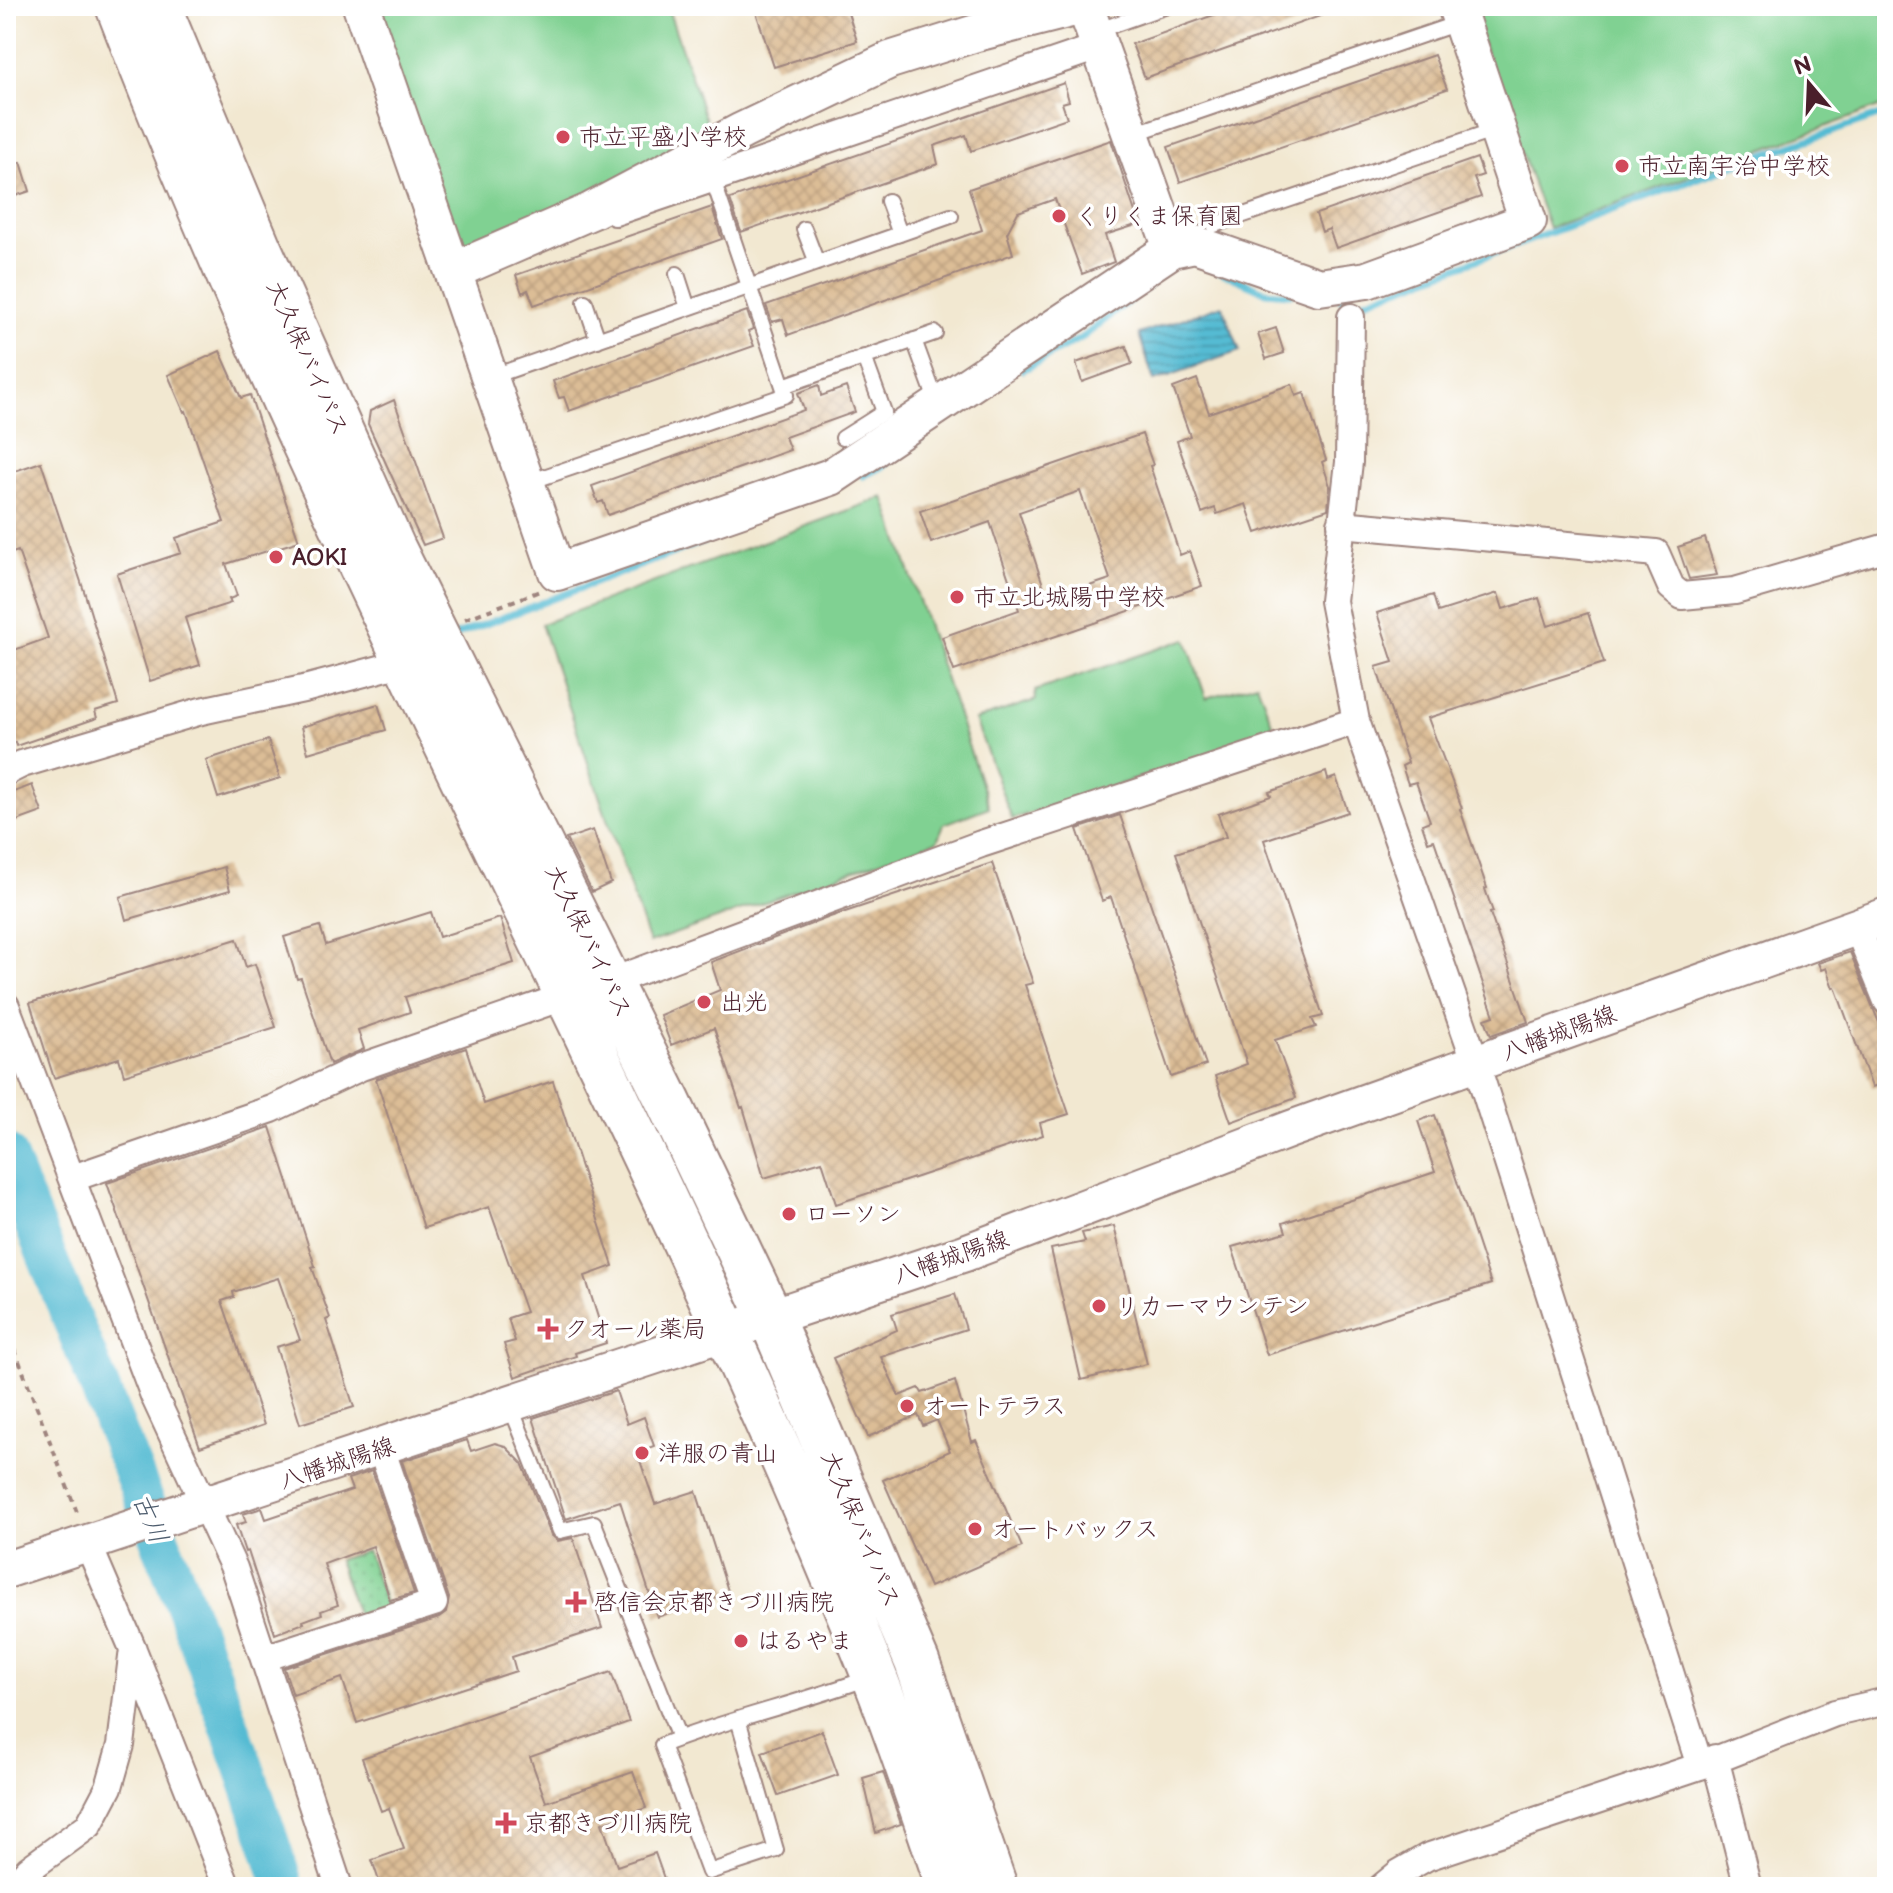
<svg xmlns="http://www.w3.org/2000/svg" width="1893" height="1893" viewBox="0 0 1893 1893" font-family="'Balsamiq Sans','Klee One',sans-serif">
	<defs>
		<pattern id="park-dots" width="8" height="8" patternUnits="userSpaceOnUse" patternTransform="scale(2)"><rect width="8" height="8" fill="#80d192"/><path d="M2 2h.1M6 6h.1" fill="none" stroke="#70b37e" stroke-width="1.8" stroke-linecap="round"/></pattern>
		<pattern id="water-rules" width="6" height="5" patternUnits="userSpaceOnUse" patternTransform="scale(2)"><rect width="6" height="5" fill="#55bbd3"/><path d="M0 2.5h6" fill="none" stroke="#4897ab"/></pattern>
		<pattern id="building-cross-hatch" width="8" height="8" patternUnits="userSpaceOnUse" patternTransform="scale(2)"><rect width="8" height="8" fill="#dcbd96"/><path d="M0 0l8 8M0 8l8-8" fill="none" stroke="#bea281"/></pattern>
	</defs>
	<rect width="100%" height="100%" fill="#fff"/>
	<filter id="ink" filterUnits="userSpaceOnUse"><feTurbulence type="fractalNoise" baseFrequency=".0125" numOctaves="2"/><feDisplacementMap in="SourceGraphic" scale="16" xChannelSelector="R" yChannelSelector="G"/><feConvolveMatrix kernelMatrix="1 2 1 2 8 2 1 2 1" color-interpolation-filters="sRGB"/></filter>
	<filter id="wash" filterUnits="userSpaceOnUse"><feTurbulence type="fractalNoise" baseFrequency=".006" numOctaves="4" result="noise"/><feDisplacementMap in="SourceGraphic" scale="32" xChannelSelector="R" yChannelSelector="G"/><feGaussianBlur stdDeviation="1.8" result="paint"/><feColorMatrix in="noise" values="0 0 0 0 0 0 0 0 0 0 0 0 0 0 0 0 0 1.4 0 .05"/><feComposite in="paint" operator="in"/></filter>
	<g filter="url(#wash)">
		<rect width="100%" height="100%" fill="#f2e8d1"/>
		<path fill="#80d192" stroke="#65785e" stroke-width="2" d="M375,6H667L711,135L460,256Z
			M1469,6H1880L1887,26V104L1549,228Z
			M884,497L989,807L944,824L937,841L649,943L541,624Z
			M1186,639L1206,698L1257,683L1276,734L1012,819L975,720L1036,700L1035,691Z"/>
		<path fill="url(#park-dots)" stroke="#65785e" stroke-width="2" d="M367,1551L387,1609L359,1619L338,1560Z"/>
		<path fill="url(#water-rules)" stroke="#506d7f" stroke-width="2" d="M1222,305L1240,351L1154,381L1139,334Z"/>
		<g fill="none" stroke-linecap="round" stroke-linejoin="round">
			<path stroke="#55bbd3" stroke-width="7" d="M1216,270L1266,292L1290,294
				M1342,300L1362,302L1726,168L1887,113
				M1023,370L1083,337L1148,286
				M863,476L881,467L920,439
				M454,636L734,530"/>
			<path stroke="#55bbd3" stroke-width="40" d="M6,1154C102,1397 205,1638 284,1887"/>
		</g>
		<g id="blocks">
			<path fill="url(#building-cross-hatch)" fill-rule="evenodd" d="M754,6H846L857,41L774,67Z
				M1239,6H1339L1340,9L1145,78L1132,44Z
				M1434,55L1447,89L1180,182L1168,147Z
				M1064,83L1069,101L1062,103L1067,118L971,151L966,135L934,146L938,164L741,232L730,199Z
				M1111,140L1139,224L1105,235L1114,262L1082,274L1055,199L1018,212L1007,233L1013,254L788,335L783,319L772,322L766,305L982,230L969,189Z
				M1477,158L1483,175L1474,178L1481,197L1336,248L1329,229L1322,232L1316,214Z
				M21,162L30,191L6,199V167Z
				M712,207L722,239L534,305L528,290L522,293L516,275Z
				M747,311L753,329L748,331L754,346L569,411L564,397L559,398L553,381Z
				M1276,328L1284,353L1266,359L1258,334Z
				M1126,346L1132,364L1082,382L1076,363Z
				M220,351L241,398L250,395L299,541L226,564L237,596L229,599L231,603L185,618L200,665L150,681L117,574L181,553L176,538L224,522L186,411L184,412L168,375Z
				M1197,379L1209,413L1292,384L1296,396L1304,393L1326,460L1322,462L1330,486L1328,509L1256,533L1246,504L1217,514L1215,508L1202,513L1177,441L1190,436L1173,388Z
				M819,385L821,396L846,387L855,412L785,437L790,450L608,515L603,501L598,503L592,486L804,410L798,393Z
				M394,400L443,538L423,545L368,424L370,411Z
				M1142,434L1153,465L1150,466L1180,555L1190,551L1202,586L954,671L942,637L1019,610L990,522L931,543L920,511ZM1080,491L1110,579L1048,600L1019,512Z
				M41,462L85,594L118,704L95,711L97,718L16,746L15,742L6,746V653L48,638L18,551L6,555V474Z
				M1705,538L1717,575L1689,579L1678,547Z
				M1498,593L1503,609L1539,598L1548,626L1588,613L1604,663L1428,718L1462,808L1460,809L1487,888L1485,889L1493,912L1490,913L1528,1022L1491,1035L1485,1019L1494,1016L1434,840L1428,842L1422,824L1430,821L1416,782L1408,784L1402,766L1408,763L1376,667L1393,662L1377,613L1433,595L1438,612Z
				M378,704L386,730L308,753L301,727Z
				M268,740L280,778L218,798L206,760Z
				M1326,772L1328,780L1336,777L1348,812L1264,840L1323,1016L1312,1019L1316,1027L1275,1040L1296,1098L1231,1122L1215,1076L1247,1064L1176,853L1226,837L1218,814L1271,796L1269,792Z
				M32,785L42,812L6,825V795Z
				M1120,815L1206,1065L1171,1077L1111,897L1102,901L1077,829Z
				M593,830L611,883L592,892L566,839Z
				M992,863L1033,983L1025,985L1069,1114L1040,1123L1043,1135L836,1204L822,1161L764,1178L743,1107L741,1108L714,1028L671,1045L660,1015L720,990L711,962L830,917Z
				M224,867L230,890L126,920L120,897Z
				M431,912L439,937L500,918L514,963L405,997L410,1012L358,1030L364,1049L330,1064L301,978L297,979L284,937L320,926L326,945Z
				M237,939L246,967L255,964L276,1027L124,1075L119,1058L54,1078L30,1003Z
				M1850,952L1887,1042V1082L1872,1087L1835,987L1833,988L1826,968L1821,970L1818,963Z
				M466,1048L484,1104L553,1081L613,1266L585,1276L606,1343L575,1353L576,1356L515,1377L504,1344L515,1341L508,1318L526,1312L489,1207L424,1228L376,1079Z
				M1435,1115L1491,1284L1267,1355L1232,1247L1286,1232L1283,1223L1435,1172L1418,1121Z
				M270,1127L315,1266L312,1267L330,1318L326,1320L354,1407L300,1424L276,1347L300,1340L278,1278L233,1292L234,1297L222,1301L264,1425L200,1447L107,1183Z
				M1114,1226L1147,1364L1081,1380L1051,1249L1085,1242L1082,1233Z
				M955,1294L966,1329L881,1357L899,1396L919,1388L922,1393L955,1381L972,1442L976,1440L1022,1547L930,1587L883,1480L950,1451L937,1420L923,1426L918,1415L868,1437L833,1358L897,1330L892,1314Z
				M616,1391L627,1424L644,1417L654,1446L637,1452L655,1504L696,1491L729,1594L657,1617L620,1501L566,1519L533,1418Z
				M467,1440L471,1451L495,1443L505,1446L522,1463L551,1535L558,1541L573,1538L602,1628L512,1657L516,1671L357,1723L342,1678L293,1695L284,1668L439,1618L446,1613L449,1598L402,1461Z
				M372,1471L414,1593L390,1600L373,1546L324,1564L338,1605L321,1611L322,1614L303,1621L304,1623L275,1634L248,1551L245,1552L236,1525L246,1522L243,1514L262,1508L266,1519L352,1490L348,1479Z
				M611,1672L629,1722L530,1757L546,1802L633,1772L646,1808L602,1823L617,1866L655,1853L667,1887H381L372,1860L404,1849L389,1808L381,1811L362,1758Z
				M822,1731L838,1775L778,1796L762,1752Z
				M883,1772L901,1824L876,1833L863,1778Z"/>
		</g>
	</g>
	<g filter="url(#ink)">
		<use href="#blocks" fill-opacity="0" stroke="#9e847e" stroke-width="2"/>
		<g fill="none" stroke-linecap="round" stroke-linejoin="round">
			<defs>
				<path id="lane" d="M1096,31L1167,6
					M1133,134L1461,22
					M888,201L900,234
					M1214,225L1498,129
					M804,229L817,263
					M677,274L688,308
					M585,302L598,340
					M914,340L937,403
					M491,377L951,216
					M783,386L935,333
					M843,438L884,412L864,357
					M526,483L786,395L713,180
					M510,1405L560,1531L594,1523L679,1738
					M738,1719L776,1850L709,1872L662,1745C730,1718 802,1703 871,1677"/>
				<path id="street" d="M615,212L1098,47
					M1351,317L1349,462L1333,601L1356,721L1476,1063L1700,1766
					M1341,524L1656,553L1671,587L1682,596L1735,591L1887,547
					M6,772L22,764L201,711L308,688L406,662
					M1857,927L1887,1001
					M610,982L981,844L1356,721
					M6,1006L154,1396L234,1568L339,1887
					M73,1178L272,1109L361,1067L566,996
					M134,1652L227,1887
					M264,1658L434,1603L381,1448
					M1715,1758L1748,1887
					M12,1887L29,1869L89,1825L109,1787L121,1745L133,1649L88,1544
					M1382,1887L1399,1873L1427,1857L1700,1766L1835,1713L1887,1701"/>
				<path id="secondary" d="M361,6L557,572L831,477L1172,249L1195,244L1319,287L1367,280L1528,221L1456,6
					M1085,6L1172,249
					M453,271L591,211L742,131L890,60L976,33L1082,6
					M6,1570L965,1253L1291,1129L1887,916"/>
				<path id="highway" d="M118,6C337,576 646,1106 873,1673C901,1743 924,1816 949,1887
					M158,6L258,246L393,548L668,1101L771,1318L917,1662L995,1887"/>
			</defs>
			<use href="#lane" stroke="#9e847e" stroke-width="18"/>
			<use href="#street" stroke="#9e847e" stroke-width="30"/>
			<use href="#secondary" stroke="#9e847e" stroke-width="40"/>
			<use href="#highway" stroke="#9e847e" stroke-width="48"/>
			<path stroke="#9e847e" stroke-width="4" stroke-dasharray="6 6" stroke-linecap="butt" d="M465,619L540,591
				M6,1327L78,1515"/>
			<use href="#lane" stroke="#fff" stroke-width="14"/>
			<use href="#street" stroke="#fff" stroke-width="26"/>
			<use href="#secondary" stroke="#fff" stroke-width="36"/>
			<use href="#highway" stroke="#fff" stroke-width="44"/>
		</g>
	</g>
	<g fill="#d1495b" stroke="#fff" stroke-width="3">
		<circle cx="563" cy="137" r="8"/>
		<circle cx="1622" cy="166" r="8"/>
		<circle cx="1059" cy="216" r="8"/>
		<circle cx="276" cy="557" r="8"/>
		<circle cx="957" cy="597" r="8"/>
		<circle cx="704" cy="1002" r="8"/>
		<circle cx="789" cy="1214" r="8"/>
		<circle cx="1099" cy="1306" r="8"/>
		<path d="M544 1317h8v8h8v8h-8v8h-8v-8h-8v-8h8z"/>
		<circle cx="907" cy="1406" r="8"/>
		<circle cx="642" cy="1453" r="8"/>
		<circle cx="975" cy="1529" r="8"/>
		<path d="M572 1590h8v8h8v8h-8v8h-8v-8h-8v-8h8z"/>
		<circle cx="741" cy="1641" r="8"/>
		<path d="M502 1811h8v8h8v8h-8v8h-8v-8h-8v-8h8z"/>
	</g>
	<g text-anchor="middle" stroke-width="7" stroke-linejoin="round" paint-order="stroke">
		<g font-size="24" fill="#4a1f2b" stroke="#fff" text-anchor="start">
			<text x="579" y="145">市立平盛小学校</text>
			<text x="1638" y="174">市立南宇治中学校</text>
			<text x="1075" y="224">くりくま保育園</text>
			<text x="292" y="565">AOKI</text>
			<text x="973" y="605">市立北城陽中学校</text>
			<text x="720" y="1010">出光</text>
			<text x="805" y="1222">ローソン</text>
			<text x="1115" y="1314">リカーマウンテン</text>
			<text x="564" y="1337">クオール薬局</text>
			<text x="923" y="1414">オートテラス</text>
			<text x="658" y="1461">洋服の青山</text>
			<text x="991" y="1537">オートバックス</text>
			<text x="594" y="1610">啓信会京都きづ川病院</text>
			<text x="757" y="1649">はるやま</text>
			<text x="524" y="1831">京都きづ川病院</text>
		</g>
		<g font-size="24" fill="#4a1f2b" stroke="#fff">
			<text transform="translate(308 358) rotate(66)" y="8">大久保バイパス</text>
			<text transform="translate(589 941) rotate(64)" y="8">大久保バイパス</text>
			<text transform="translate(1559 1033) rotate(-20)" y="8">八幡城陽線</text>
			<text transform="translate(951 1257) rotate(-19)" y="8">八幡城陽線</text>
			<text transform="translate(337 1463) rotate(-18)" y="8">八幡城陽線</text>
			<text transform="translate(861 1529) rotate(67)" y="8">大久保バイパス</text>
		</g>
		<g font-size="26" font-style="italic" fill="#4e5d6e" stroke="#fff">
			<text transform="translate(151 1518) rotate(68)" y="9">古川</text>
		</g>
	</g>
	<rect width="1893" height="1893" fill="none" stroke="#fff" stroke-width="32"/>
	<g transform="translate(1809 84) rotate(341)" stroke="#ffffff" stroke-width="6" paint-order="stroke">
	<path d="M0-6L14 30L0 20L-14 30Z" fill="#4a1f2b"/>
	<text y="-12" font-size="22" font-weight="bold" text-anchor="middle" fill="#4a1f2b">N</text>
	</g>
</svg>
